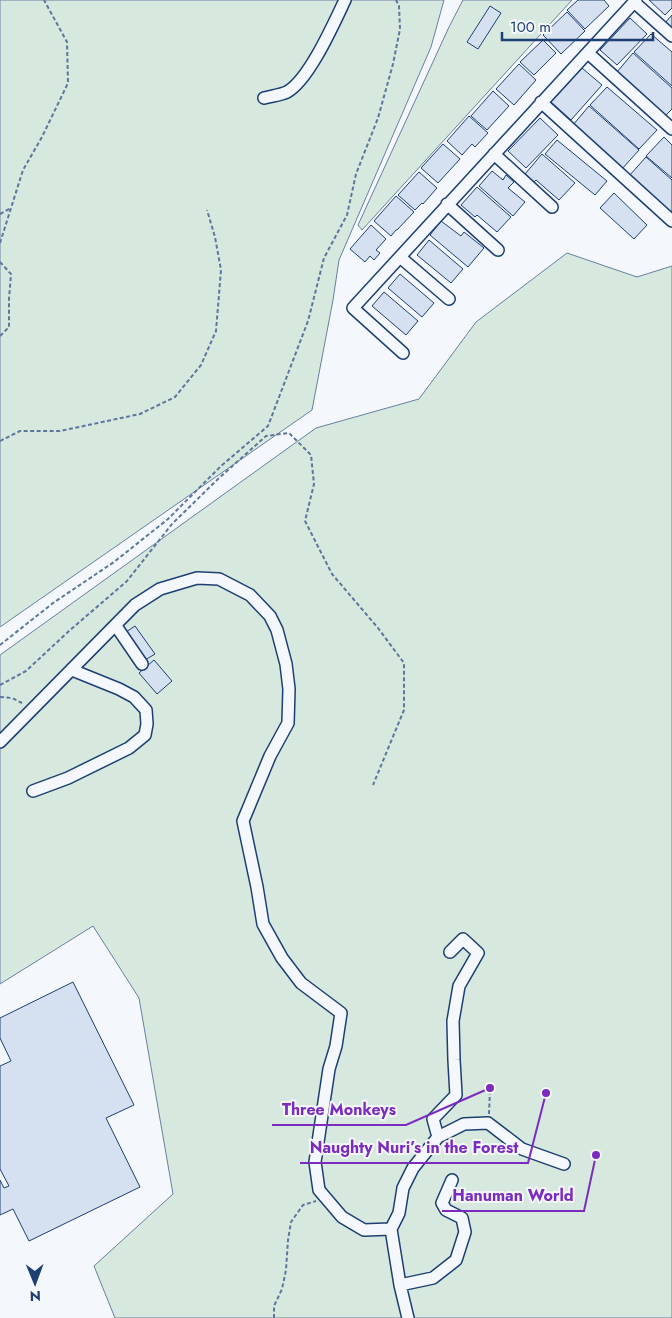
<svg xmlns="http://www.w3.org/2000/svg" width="672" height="1318" viewBox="0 0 672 1318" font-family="Jost,sans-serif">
	<rect width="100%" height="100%" fill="#f4f7fb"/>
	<path fill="#d7e8df" stroke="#687fa3" d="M0,0H444L431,47L339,260L333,300L312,410L0,627Z
		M463,0H572L362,230L358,225L449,27Z
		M567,253L637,277L672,266V1318H115L94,1266L173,1194L139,998L93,926L0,984V655L316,428L419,399L476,322Z"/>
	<path fill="#d5e0f0" stroke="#1d3f73" d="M578,0H604L609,6L585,29L567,10Z
		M649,0H672V8L665,15Z
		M490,6L501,13L478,49L467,42Z
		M567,12L585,31L561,54L543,35Z
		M672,15V29L665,23Z
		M630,18L647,34L617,65L600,50Z
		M651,34L672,52V86L634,52Z
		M543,40L556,53L534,75L520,62Z
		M633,53L672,88V109L665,116L617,72Z
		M519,64L536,80L514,105L496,89Z
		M582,68L602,85L571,120L551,102Z
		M607,87L657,130L639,149L590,105Z
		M493,91L509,106L487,130L471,116Z
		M589,106L639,150L622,169L573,125Z
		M469,116L488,133L475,147L472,144L462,155L447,141Z
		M540,118L558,135L526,168L508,151Z
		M664,137L672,145V178L646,156Z
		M557,140L607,181L595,195L545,154Z
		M443,144L460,159L438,183L421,168Z
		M542,154L575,183L559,200L536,180L534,182L525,174Z
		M646,157L672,180V214L629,176Z
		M492,171L503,180L506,175L514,182L508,188L525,202L513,216L479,186Z
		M419,172L437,188L423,204L422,203L415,210L398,195Z
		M477,187L511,217L497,232L477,215L475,217L461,205Z
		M614,193L647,225L634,239L600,208Z
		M396,196L414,212L397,230H396L391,236L374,221Z
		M441,221L461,236L464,232L484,248L468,267L430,235Z
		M371,225L386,239L376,250L380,253L374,260L370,256L365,262L350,249Z
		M429,240L463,269L451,283L417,255Z
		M400,274L434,303L422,317L388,288Z
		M384,292L418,321L406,335L372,306Z
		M135,626L155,654L145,660L126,632Z
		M154,660L172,681L157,694L139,673Z
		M73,982L134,1105L106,1118L140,1187L29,1241L13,1209L0,1215V1180L4,1188L9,1186L0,1169V1066L11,1061L0,1038V1018Z"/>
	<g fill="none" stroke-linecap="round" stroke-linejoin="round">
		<defs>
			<path id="minor" d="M634,2L672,36
				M588,53L672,129
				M264,98C271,96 281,95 287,92C309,80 334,23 345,0
				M541,102L672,221
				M494,154L552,207
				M447,204L498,250
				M400,257L449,299
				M403,353L353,308L636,0
				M116,626L142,664
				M0,742L135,605L160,589L197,578L219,579L250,595L270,616L277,630L286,664L289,689L288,723L270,756L243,821L257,887L263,924L282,958L301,983L341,1013L336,1046L329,1069L315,1162L319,1190L342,1217L364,1230L391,1229L399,1213L403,1188L413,1168L438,1137L464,1124L488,1123L522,1149L564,1164
				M33,791L68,778L129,748L145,735L147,724L146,710L134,697L119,689L72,670
				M438,1137L433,1119L456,1095L454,1060L453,1021L459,986L478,953L463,939L450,952
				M391,1229L400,1285L408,1318
				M400,1285L433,1278L456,1260L465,1232L462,1218L446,1210L442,1203L452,1180"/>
		</defs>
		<use href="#minor" stroke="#1d3f73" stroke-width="14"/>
		<path stroke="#5e769c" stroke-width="2" stroke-dasharray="4 2.5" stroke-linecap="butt" d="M0,214L11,208
			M0,243L23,170L42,137L68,83L67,42L44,0
			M0,262L11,274L9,299V327L0,336
			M0,441L20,431H60L140,414L175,397L201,365L216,331L221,270L215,237L207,210
			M0,645L53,603L114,562L168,519L221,466L268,426L308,321L324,258L347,215L356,174L378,118L393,64L400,29L399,6L396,0
			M0,685L26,671L69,631L127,581L172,524L218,479L266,436L289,433L311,455L314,484L305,521L332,574L378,628L404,663V710L373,785
			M0,697L12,698L22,703
			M489,1114L490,1089
			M274,1318V1306L282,1289L286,1270L288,1240L291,1222L303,1205L316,1201"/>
		<use href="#minor" stroke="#f4f7fb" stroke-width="11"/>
	</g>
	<path fill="none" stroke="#7b2cbf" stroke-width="2" d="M490 1088L406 1125H272M546 1093L528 1163H300M596 1155L584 1211H442"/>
	<g fill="#7b2cbf" stroke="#f4f7fb" stroke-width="2">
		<circle cx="490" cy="1088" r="5"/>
		<circle cx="546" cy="1093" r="5"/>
		<circle cx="596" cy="1155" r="5"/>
	</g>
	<g font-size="16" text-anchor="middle" font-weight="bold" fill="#7b2cbf" stroke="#f4f7fb" stroke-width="4" stroke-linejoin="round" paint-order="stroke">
		<text x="339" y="1115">Three Monkeys</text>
		<text x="414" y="1153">Naughty Nuri’s in the Forest</text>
		<text x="513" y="1201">Hanuman World</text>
	</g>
	<g transform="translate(35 1283) rotate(179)" stroke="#f4f7fb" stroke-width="4" paint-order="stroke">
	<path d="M0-4L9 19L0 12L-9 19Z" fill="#1d3f73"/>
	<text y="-8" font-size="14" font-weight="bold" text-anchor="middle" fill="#1d3f73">N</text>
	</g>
	<path d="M502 32v8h151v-8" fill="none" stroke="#1d3f73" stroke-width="2.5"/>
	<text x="510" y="32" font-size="15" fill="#1d3f73" stroke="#f4f7fb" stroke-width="4" paint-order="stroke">100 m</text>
</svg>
